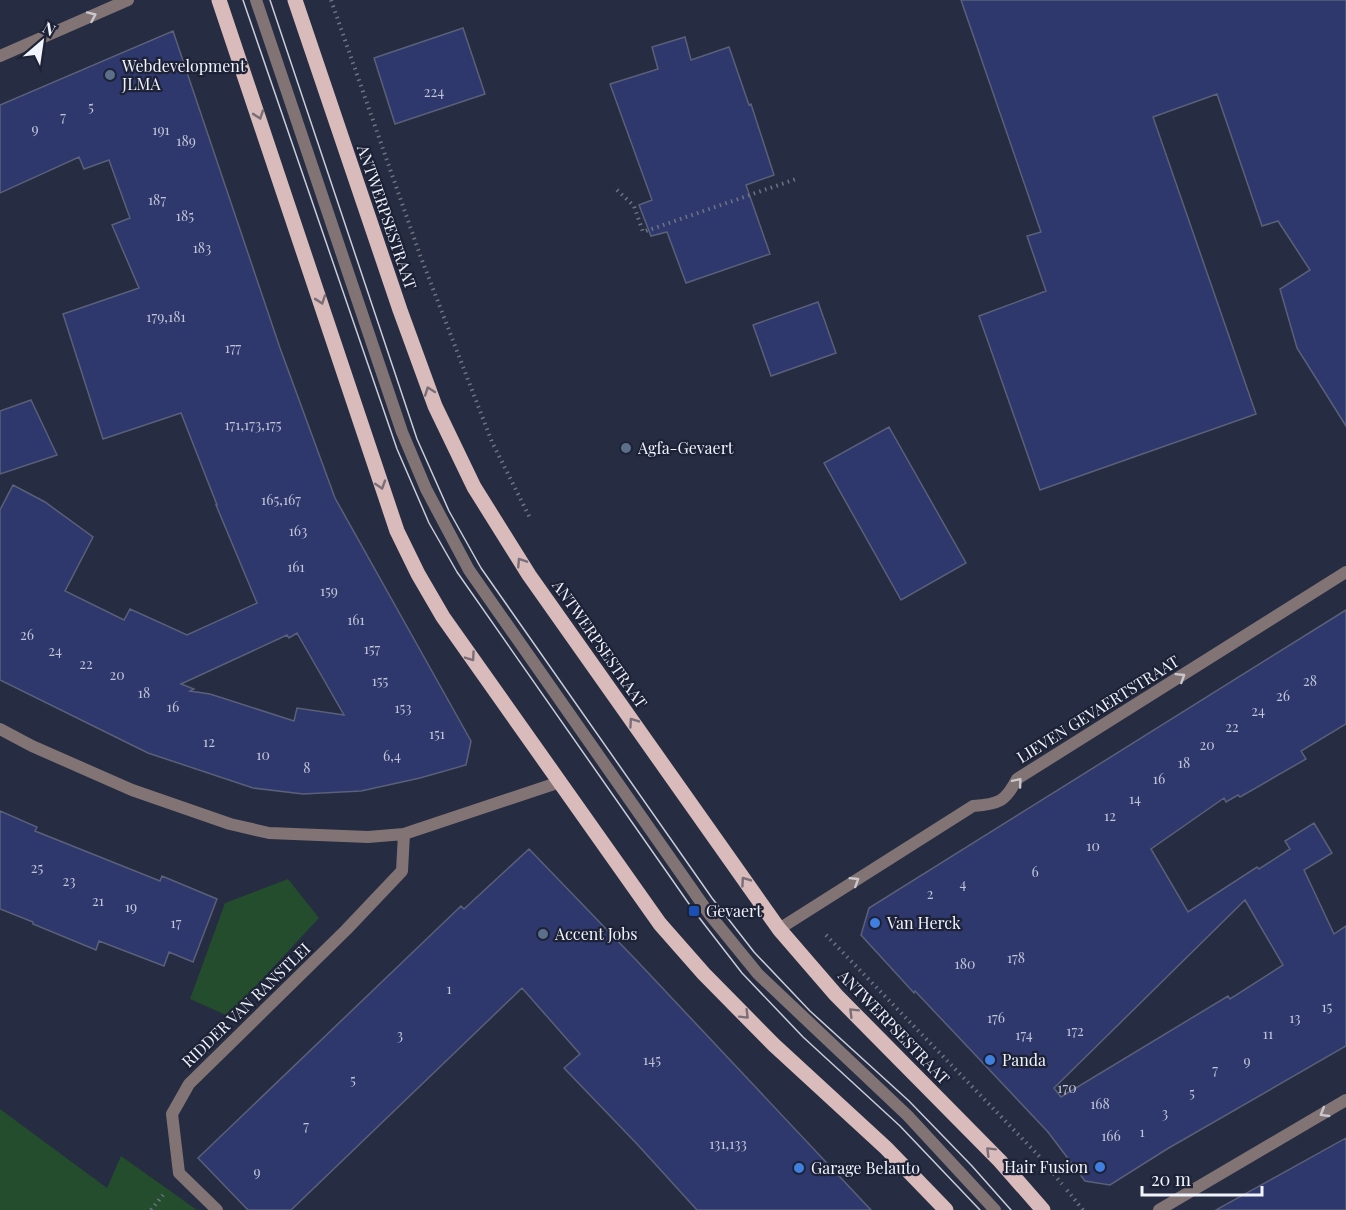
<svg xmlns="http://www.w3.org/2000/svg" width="1346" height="1210" viewBox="0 0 1346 1210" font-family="'Playfair Display',serif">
	<rect width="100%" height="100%" fill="#262c41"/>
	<path fill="#234d2d" d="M288,879L319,918L228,1016L190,999L225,903Z
		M0,1109L107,1188L121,1156L197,1210H0Z"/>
	<path fill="#2e386c" stroke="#5a6079" stroke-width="1.5" fill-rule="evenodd" d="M961,0H1346V426L1297,348L1280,289L1310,270L1278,221L1262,226L1217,94L1153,117L1256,414L1040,490L979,316L1046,291L1027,236L1041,232Z
		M463,28L485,94L395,124L374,58Z
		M173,31L280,348L335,498L471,741L466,765L420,778L361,791L303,794L253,788L148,753L0,680V510L13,485L45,502L93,537L65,591L124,620L130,609L187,635L257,603L216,505H217L181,413L103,439L63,314L139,288L112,225L130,218L109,160L84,169L79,157L0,193V105ZM297,633L344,715L297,708L294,721L210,694L190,691L194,689L181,684L287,635L289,638Z
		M685,37L691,60L729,47L749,105L751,104L774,175L746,185L770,254L686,283L667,232L651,236L639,205L652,200L610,84L658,69L652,47Z
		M818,302L836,353L771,376L753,325Z
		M31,400L57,455L0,474V411Z
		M889,427L966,563L901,600L824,463Z
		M1346,610V724L1301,751L1306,759L1240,797L1238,795L1226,802L1224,798L1151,849L1188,912L1257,867L1259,869L1290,849L1285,841L1314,823L1332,853L1304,870L1334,934L1346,926V1046L1167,1149L1110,1185L1085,1181L1048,1132L915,991L914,993L861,935L869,908ZM1245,900L1283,965L1230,999L1228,996L1061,1097L1054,1088Z
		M0,811L37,827L35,831L160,881L162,876L217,899L193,962L169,952L164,966L99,941L96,950L33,924V922L0,909Z
		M529,849L638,962L871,1210H697L637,1144L564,1068L580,1054L522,988L291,1210H248L198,1158L461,906L464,909Z
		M1346,1138V1210H1216Z"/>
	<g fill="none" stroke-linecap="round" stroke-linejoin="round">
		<path stroke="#6f7484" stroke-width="4" stroke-dasharray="1.5 4.5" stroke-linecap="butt" d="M331,0L420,255L492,442L530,518
			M617,190L634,206L643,232L796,179
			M826,935L1038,1155L1062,1184
			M1067,1190L1083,1210
			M151,1210L163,1195"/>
		<path stroke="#827474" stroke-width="12" d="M256,0L402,432L426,489L469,570L710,915L758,974L908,1116L995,1210"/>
		<path stroke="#827474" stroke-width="12" d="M0,56L128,0
			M0,729L32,746L132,790L230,824L269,833L368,837L404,834L560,782
			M779,929L973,806C999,804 1005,802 1017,779L1346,572
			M217,1210L179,1173L172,1114L189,1084L346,930L402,871L404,834
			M1159,1210L1346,1100"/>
		<path stroke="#d8bbba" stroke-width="15" d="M219,0L397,531L418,574L443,617L660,924L704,974L774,1045L886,1148L946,1210
			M295,0L400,310L435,406L474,487L529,575L779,929L836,995L1000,1161L1043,1210"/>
		<path stroke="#c9ccd7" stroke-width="1.5" d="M243,0L397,449L429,523L457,572L694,911L742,973L803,1037L900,1126L980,1210
			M270,0L417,439L449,511L481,568L712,898L754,952L810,1011L909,1101L972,1166L1011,1210"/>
	</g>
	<defs><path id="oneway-chevron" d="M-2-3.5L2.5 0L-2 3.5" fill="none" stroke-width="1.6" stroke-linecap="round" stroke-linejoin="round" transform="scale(1.5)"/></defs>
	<g stroke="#cac7cc">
		<use href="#oneway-chevron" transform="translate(92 16) rotate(-24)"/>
		<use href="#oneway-chevron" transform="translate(1181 677) rotate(-32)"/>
		<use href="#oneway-chevron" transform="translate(1018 782) rotate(-50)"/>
		<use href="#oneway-chevron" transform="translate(855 881) rotate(-32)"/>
		<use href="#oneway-chevron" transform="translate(1324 1113) rotate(149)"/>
	</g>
	<g stroke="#7a6e78">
		<use href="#oneway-chevron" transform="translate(259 115) rotate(71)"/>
		<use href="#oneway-chevron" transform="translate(321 300) rotate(71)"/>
		<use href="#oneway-chevron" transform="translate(429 391) rotate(-110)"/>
		<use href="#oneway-chevron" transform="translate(381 485) rotate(72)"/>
		<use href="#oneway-chevron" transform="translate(521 562) rotate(-123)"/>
		<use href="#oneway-chevron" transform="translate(471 657) rotate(55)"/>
		<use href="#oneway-chevron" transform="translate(633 722) rotate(-125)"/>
		<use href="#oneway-chevron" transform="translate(745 881) rotate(-125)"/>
		<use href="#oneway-chevron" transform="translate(853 1012) rotate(-135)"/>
		<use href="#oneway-chevron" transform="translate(745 1015) rotate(45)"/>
		<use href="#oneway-chevron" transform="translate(990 1151) rotate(-135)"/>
	</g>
	<g fill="#5c6f8a" stroke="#1d2237" stroke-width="2">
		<circle cx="110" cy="75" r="6"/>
		<circle cx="626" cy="448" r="6"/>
		<circle cx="543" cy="934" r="6"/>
	</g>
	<rect fill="#1a4fb4" stroke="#1d2237" stroke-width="2" x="688" y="905" width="12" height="12" rx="3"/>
	<g fill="#3f7fe0" stroke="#1d2237" stroke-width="2">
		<circle cx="875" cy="923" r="6"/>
		<circle cx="990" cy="1060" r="6"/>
		<circle cx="1100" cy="1167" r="6"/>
		<circle cx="799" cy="1168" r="6"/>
	</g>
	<g text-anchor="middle" stroke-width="4.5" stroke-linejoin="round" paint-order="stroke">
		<g font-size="14" fill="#c0c5d8">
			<text x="434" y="97">224</text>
			<text x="91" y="112">5</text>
			<text x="63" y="122">7</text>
			<text x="35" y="134">9</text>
			<text x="161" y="135">191</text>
			<text x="186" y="146">189</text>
			<text x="157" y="205">187</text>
			<text x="185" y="221">185</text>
			<text x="202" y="253">183</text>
			<text x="166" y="322">179,181</text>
			<text x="233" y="353">177</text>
			<text x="253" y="430">171,173,175</text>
			<text x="281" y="505">165,167</text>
			<text x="298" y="536">163</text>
			<text x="296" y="572">161</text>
			<text x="329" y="596">159</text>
			<text x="356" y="625">161</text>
			<text x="27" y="640">26</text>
			<text x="372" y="654">157</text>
			<text x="55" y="656">24</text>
			<text x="86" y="669">22</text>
			<text x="117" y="680">20</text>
			<text x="380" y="686">155</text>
			<text x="1310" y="686">28</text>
			<text x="144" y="698">18</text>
			<text x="1283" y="701">26</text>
			<text x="173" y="712">16</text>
			<text x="403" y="713">153</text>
			<text x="1258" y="716">24</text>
			<text x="1232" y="732">22</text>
			<text x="437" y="739">151</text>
			<text x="209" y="747">12</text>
			<text x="1207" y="750">20</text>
			<text x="263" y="760">10</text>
			<text x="392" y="761">6,4</text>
			<text x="1184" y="768">18</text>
			<text x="307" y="773">8</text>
			<text x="1159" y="784">16</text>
			<text x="1135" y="804">14</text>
			<text x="1110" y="821">12</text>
			<text x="1093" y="851">10</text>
			<text x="37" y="873">25</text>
			<text x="1035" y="877">6</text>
			<text x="69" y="886">23</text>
			<text x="963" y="889">4</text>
			<text x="930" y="899">2</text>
			<text x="98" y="906">21</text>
			<text x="131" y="912">19</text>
			<text x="176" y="928">17</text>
			<text x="1016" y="963">178</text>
			<text x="965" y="969">180</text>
			<text x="449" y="994">1</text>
			<text x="1327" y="1012">15</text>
			<text x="996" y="1023">176</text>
			<text x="1295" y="1023">13</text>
			<text x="1075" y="1036">172</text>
			<text x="1268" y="1039">11</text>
			<text x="400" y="1040">3</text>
			<text x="1024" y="1040">174</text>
			<text x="652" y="1065">145</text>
			<text x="1247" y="1066">9</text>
			<text x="1215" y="1075">7</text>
			<text x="353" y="1085">5</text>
			<text x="1067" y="1093">170</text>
			<text x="1192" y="1098">5</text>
			<text x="1100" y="1109">168</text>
			<text x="1165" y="1118">3</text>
			<text x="306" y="1131">7</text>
			<text x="1142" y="1137">1</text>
			<text x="1111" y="1141">166</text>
			<text x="728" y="1149">131,133</text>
			<text x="257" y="1177">9</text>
		</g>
		<g font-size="16" fill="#f1f4fc" stroke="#1d2237" text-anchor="start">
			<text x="122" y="72">Webdevelopment<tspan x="122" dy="18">JLMA</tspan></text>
			<text x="638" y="454">Agfa-Gevaert</text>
			<text x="706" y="917">Gevaert</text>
			<text x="887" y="929">Van Herck</text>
			<text x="555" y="940">Accent Jobs</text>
			<text x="1002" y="1066">Panda</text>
			<text x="1088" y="1173" text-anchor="end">Hair Fusion</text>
			<text x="811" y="1174">Garage Belauto</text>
		</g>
		<g font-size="16" fill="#f1f4fc" stroke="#1d2237">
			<text transform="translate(387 217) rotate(71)" y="6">ANTWERPSESTRAAT</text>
			<text transform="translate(600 644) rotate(55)" y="6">ANTWERPSESTRAAT</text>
			<text transform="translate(1098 709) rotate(-32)" y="6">LIEVEN GEVAERTSTRAAT</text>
			<text transform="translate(246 1005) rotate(-44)" y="6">RIDDER VAN RANSTLEI</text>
			<text transform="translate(894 1027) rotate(46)" y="6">ANTWERPSESTRAAT</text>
		</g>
	</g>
	<g transform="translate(42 42) rotate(29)" stroke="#1d2237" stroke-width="4.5" paint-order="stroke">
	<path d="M0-4.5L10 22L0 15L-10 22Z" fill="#f1f4fc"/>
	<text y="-9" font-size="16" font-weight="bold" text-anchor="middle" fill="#f1f4fc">N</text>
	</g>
	<path d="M1142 1186v9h120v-9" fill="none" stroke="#f1f4fc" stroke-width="3"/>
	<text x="1151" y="1186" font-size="18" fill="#f1f4fc" stroke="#1d2237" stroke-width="4.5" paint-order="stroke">20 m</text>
</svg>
